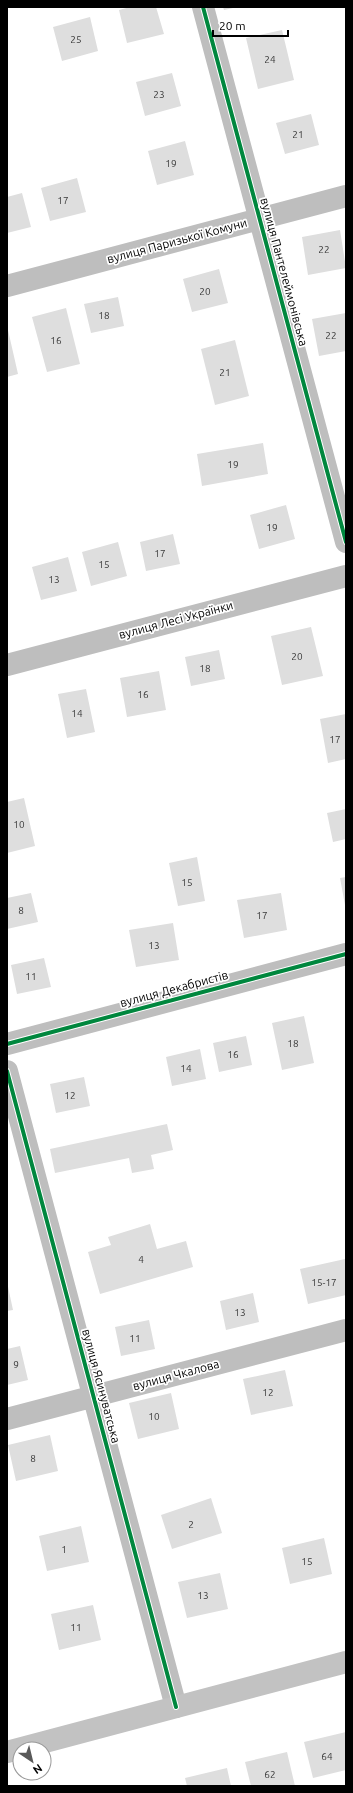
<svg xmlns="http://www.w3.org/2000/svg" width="353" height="1793" viewBox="0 0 353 1793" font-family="Ubuntu,sans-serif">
	<rect width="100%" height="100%" fill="#fff"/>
	<path fill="#dedede" d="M130,7H156L164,34L127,43L119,10Z
		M223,7H233V8L224,10Z
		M90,17L98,51L62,61L53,27Z
		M282,30L294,80L258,89L246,38Z
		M172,73L181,106L145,116L136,82Z
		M311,114L319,145L285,154L276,123Z
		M185,141L194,175L157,185L148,151Z
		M77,178L86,212L50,221L41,188Z
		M22,193L31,227L7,233V197Z
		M340,230L346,268L308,275L302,237Z
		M219,269L228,303L192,312L183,279Z
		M118,297L124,326L91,333L84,304Z
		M66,308L80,364L47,372L32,317Z
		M346,313V351L319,356L312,319Z
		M8,330L18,374L7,377V331Z
		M235,340L249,396L215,405L201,349Z
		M263,443L268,474L202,486L197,454Z
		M286,505L295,539L259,549L250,515Z
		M173,534L180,564L146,571L140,542Z
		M118,542L127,576L91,586L82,552Z
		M68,557L77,591L41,600L32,567Z
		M311,627L323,676L282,685L271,636Z
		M219,650L225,679L191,686L185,657Z
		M159,671L166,710L127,717L120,678Z
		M86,689L95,732L67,738L58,694Z
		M346,714V759L328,763L320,719Z
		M24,798L35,846L7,853V802Z
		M346,809V839L333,842L327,813Z
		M197,857L205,901L178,906L169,863Z
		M346,877V905H345L340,878Z
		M31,893L38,922L7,929V898Z
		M281,893L287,930L244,938L237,900Z
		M173,923L179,960L136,967L129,930Z
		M44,958L51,987L17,994L11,965Z
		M304,1016L314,1063L282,1070L272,1023Z
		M246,1036L252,1065L219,1072L213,1043Z
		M200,1049L206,1079L172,1086L166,1057Z
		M84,1077L90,1106L56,1113L50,1084Z
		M167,1124L173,1150L151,1155L154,1169L132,1173L129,1158L55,1173L50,1149Z
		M150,1224L157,1249L186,1241L193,1267L100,1294L88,1252L111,1245L108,1237Z
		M345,1259L346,1295L308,1304L300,1269Z
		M7,1282L13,1310L7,1311Z
		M253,1293L259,1322L226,1330L220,1301Z
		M149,1320L155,1349L121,1356L115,1327Z
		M20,1346L28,1380L7,1385V1349Z
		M285,1370L293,1406L251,1415L243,1379Z
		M171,1393L179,1429L138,1439L129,1403Z
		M50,1435L58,1471L16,1481L8,1445Z
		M211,1498L222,1533L172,1549L161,1515Z
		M81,1526L89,1562L47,1571L39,1536Z
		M324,1538L332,1574L290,1584L282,1548Z
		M220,1573L228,1609L187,1618L178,1582Z
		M93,1605L101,1640L59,1650L51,1614Z
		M346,1732V1770L313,1778L304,1742Z
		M287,1752L295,1786H251L245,1762Z
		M227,1768L231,1786H187L185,1778Z"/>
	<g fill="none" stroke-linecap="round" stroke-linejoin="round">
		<path stroke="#bebebe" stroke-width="22" d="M203,7L346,542
			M7,286L346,196
			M7,665L346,576
			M7,1044L346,954
			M7,1071L176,1707
			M7,1419L346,1330"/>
		<path stroke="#c2c2c2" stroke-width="22" d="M7,1752L346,1662"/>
		<defs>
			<path id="cycleway" d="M203,7L346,542
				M7,1044L346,954
				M7,1071L176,1707"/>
		</defs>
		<use href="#cycleway" stroke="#fff" stroke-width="6"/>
		<use href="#cycleway" stroke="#00873e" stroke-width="4"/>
	</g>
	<g text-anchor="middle" stroke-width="3.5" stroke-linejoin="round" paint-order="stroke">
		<g font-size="10" fill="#383838">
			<text x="76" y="43">25</text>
			<text x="270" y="63">24</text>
			<text x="159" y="98">23</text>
			<text x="298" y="138">21</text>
			<text x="171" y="167">19</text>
			<text x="63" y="204">17</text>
			<text x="324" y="253">22</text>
			<text x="205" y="295">20</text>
			<text x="104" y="319">18</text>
			<text x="331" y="339">22</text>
			<text x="56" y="344">16</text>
			<text x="225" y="376">21</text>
			<text x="233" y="468">19</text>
			<text x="272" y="531">19</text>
			<text x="160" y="557">17</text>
			<text x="104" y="568">15</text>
			<text x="54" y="583">13</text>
			<text x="297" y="660">20</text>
			<text x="205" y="672">18</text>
			<text x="143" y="698">16</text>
			<text x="77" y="717">14</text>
			<text x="335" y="743">17</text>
			<text x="19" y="828">10</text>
			<text x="187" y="886">15</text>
			<text x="21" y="914">8</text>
			<text x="262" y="919">17</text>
			<text x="154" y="949">13</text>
			<text x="31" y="980">11</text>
			<text x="293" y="1047">18</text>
			<text x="233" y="1058">16</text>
			<text x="186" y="1072">14</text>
			<text x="70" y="1099">12</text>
			<text x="141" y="1263">4</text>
			<text x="324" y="1286">15-17</text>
			<text x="240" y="1316">13</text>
			<text x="135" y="1342">11</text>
			<text x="16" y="1368">9</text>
			<text x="268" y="1396">12</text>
			<text x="154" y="1420">10</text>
			<text x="33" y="1462">8</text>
			<text x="191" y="1528">2</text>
			<text x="64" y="1553">1</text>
			<text x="307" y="1565">15</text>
			<text x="203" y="1599">13</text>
			<text x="76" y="1631">11</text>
			<text x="327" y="1760">64</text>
			<text x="270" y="1778">62</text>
		</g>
		<g font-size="12" fill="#000" stroke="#fff">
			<text transform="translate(177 241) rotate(-15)" y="4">вулиця Паризької Комуни</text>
			<text transform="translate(284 272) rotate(75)" y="4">вулиця Пантелеймонівська</text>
			<text transform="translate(176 620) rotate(-15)" y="4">вулиця Лесі Українки</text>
			<text transform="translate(174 989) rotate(-15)" y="4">вулиця Декабристів</text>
			<text transform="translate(176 1375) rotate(-15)" y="4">вулиця Чкалова</text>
			<text transform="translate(101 1386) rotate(75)" y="4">вулиця Ясинуватська</text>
		</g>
	</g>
	<rect width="353" height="1793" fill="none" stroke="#000000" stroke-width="16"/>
	<g transform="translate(32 1761) rotate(145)"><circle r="19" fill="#ffffff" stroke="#999999"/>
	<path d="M0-3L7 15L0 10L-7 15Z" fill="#595959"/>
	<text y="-6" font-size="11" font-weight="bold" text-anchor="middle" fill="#000000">N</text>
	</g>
	<path d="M213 30v6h75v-6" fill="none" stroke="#000000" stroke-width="2"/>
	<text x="219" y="30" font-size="12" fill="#000000" stroke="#ffffff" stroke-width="3" paint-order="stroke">20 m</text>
</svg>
